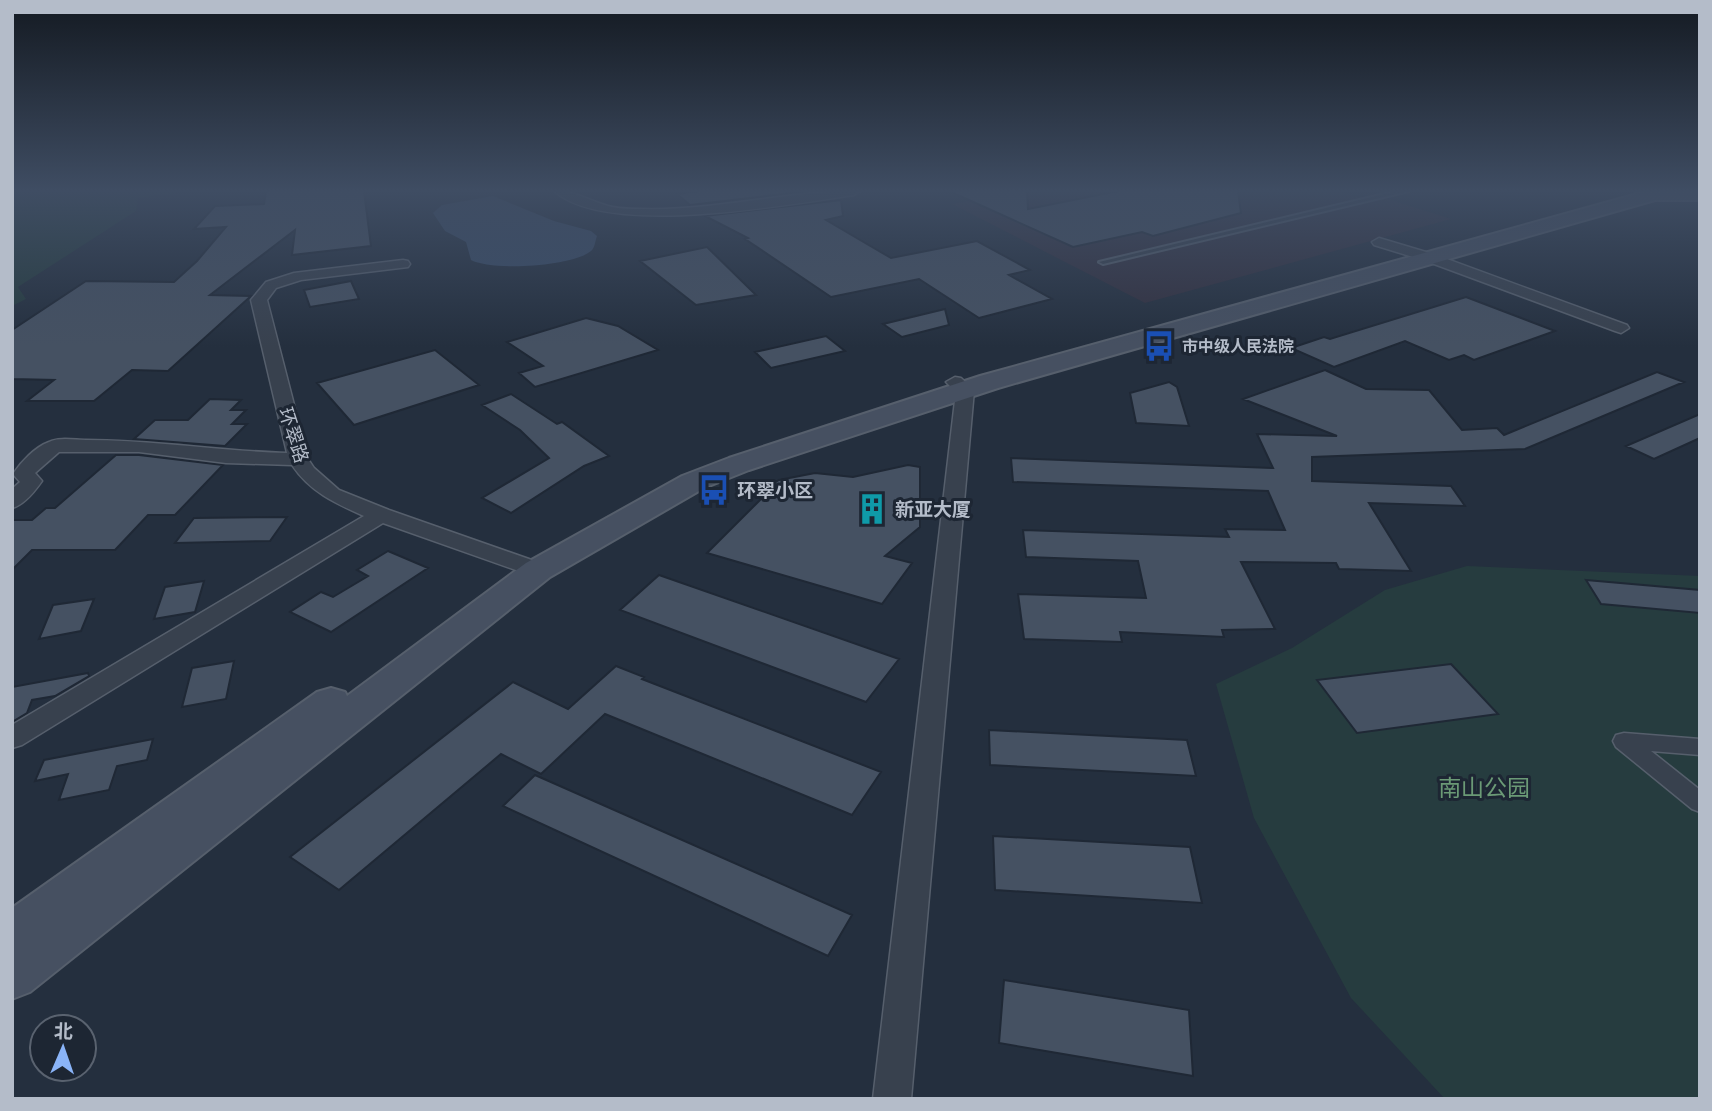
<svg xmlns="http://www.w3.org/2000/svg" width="1712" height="1111" viewBox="0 0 1712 1111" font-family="'PT Sans','Noto Sans SC',sans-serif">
	<rect width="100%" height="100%" fill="#242f3e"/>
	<path fill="#32303f" d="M1027,191H1339L1366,200L1382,197L1451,219L1145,303L952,204Z"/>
	<path fill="#263c3f" d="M12,191H189L138,198L136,211L18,287L26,299L12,306Z
		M1467,566L1700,576V1099H1445L1351,998L1254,818L1216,684L1292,648L1385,590Z"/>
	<path fill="#394c67" d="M493,196L554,221L591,231L597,236C595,241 595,248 591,251C572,267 491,271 471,260L466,242L445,231L433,213L442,205Z"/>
	<path fill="#455162" stroke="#1f2835" stroke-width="2" d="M266,191H364L371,246L292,255L295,230L210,295L251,296L168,371L132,370L94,401H27L54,380L12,379V330L86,281L174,282L197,261L226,227L194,229L215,206L264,204Z
		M699,191H810L690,205L677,194Z
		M949,191H1027L1028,209L1118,191H1238L1241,213L1153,236L1142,232L1073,247Z
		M841,200L843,216L826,220L891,258L977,241L1030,270L1009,275L1052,299L979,318L919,279L831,297L745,239L748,238L705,216Z
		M707,247L756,295L696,305L640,261Z
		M351,281L359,299L310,307L304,290Z
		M1466,297L1555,331L1474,360L1464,355L1449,360L1405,341L1334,367L1291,348L1324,337L1330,339Z
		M945,309L949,325L902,337L883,324Z
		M586,318L618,326L658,350L535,387L519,373L543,366L507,342Z
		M826,336L845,351L771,368L755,352Z
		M435,350L479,385L354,425L317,383Z
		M1325,370L1366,389L1429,390L1462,430L1497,428L1504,435L1657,372L1684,382L1525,449L1312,457V481L1451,486L1465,506L1369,503L1411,571L1339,569L1336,563L1241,562L1275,629L1222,630L1224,637L1120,632L1122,642L1024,639L1018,594L1146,598L1138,561L1026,557L1023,530L1229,537L1225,529L1285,530L1268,491L1013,482L1011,458L1273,468L1257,434L1337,436L1243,399Z
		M1169,382L1177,387L1189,426L1136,423L1130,393Z
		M511,394L557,424L562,422L609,456L584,466L511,513L482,498L549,458L520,430L482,405Z
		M210,399L241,400L231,410H246L232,424H247L225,446L134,439L155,420H188Z
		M1700,414V438L1654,459L1626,446Z
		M116,455H139L223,465L175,515H148L115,550H32L12,570V520H32L46,508H55Z
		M908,465L920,467V527L885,556L912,563L882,604L707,553L766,494L759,492L779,480L815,473L853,477Z
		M287,517L270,541L175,543L194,518Z
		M388,551L428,568L331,632L290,612L321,592L333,597L368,576L357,570Z
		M659,575L899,659L866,702L620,610Z
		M1586,580L1700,590V613L1601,604Z
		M204,581L195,612L154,619L165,587Z
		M94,599L81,631L39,639L53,605Z
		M234,661L226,699L182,707L192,668Z
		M1451,664L1498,714L1357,733L1317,680Z
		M616,666L644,677L642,679L881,772L852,815L605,714L541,774L501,754L339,890L290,857L513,682L568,709Z
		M88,673L89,676L55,696L32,700L27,713L12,722V687Z
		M989,730L1187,740L1196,776L990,765Z
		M153,739L147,760L117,766L109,790L59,800L68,774L35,781L44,760Z
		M535,775L852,915L828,956L503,806Z
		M993,836L1190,847L1202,903L995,890Z
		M1004,980L1189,1010L1193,1076L999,1043Z"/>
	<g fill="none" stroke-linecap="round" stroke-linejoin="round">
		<defs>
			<path id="service" d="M1397,191H1409L1103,264L1099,262Z"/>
			<path id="pedestrian" d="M1624,733L1700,739V755L1651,751L1700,790V812L1692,809L1616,747L1613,741L1616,735Z"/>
			<path id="minor" d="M554,191C574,191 586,199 605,205C615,209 630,209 642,209C713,211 788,191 860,191L854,195C785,205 607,238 554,191Z
				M1379,238L1436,255L1627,325L1629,328L1621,333L1615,331L1426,261L1374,245L1372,242Z
				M403,260L408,261L410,264L408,267L301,280L276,288L267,300L308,459L314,468L339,490L389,510L546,565L550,570L546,575H530L383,523L22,745L12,748V725L364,516C335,503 310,492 292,465L226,463L139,452H59L35,473L42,481C35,491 24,505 12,508V489L20,482L13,474C21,462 35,447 49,442C59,437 75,440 86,440C154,440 219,451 287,453L251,300L266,282L294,273Z
				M955,377L961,378L974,390L911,1099H873L956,392L946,382Z"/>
			<path id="secondary" d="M1648,191H1700V200H1655L998,388L749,470L704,488L550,577L30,992L12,999V908L317,692L331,688L345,692L347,696L526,563L682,476L729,458L980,376Z"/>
		</defs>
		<use href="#service" stroke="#565f6c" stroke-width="4"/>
		<use href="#pedestrian" stroke="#565f6c" stroke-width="3"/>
		<use href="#minor" stroke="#565f6c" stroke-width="3"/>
		<use href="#secondary" stroke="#565f6c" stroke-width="4"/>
		<use href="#service" fill="#38414e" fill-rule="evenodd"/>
		<use href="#pedestrian" fill="#38414e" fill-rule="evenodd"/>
		<use href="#minor" fill="#38414e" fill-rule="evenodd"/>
		<use href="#secondary" fill="#465061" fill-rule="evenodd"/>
	</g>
	<linearGradient id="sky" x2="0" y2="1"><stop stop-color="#141a22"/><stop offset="0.55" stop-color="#3f4d63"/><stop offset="1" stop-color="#3f4d63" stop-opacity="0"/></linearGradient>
	<rect width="1712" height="347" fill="url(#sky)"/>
	<defs>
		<symbol id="bus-bare" viewBox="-9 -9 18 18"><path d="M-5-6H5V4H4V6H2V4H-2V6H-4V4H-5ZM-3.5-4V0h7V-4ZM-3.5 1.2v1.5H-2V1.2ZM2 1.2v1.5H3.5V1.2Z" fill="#1a4fb4" stroke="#1d2633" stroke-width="2.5" paint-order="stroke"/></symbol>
		<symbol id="building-bare" viewBox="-9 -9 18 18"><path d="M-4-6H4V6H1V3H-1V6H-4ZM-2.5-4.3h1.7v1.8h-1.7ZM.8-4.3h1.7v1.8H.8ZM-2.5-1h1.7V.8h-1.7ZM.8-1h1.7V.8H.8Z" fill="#0f9aa8" stroke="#1d2633" stroke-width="2.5" paint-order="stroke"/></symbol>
	</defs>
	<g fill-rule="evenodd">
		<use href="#bus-bare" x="1137" y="324" width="44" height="44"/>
		<use href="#bus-bare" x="692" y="468" width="44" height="44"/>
		<use href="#building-bare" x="850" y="487" width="44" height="44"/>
	</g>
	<g text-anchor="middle" stroke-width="6" stroke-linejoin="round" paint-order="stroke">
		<g font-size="16" font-weight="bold" fill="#b4bcc9" stroke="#1d2633" text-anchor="start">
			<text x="1182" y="352">市中级人民法院</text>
		</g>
		<g font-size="19" fill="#b4bcc9" stroke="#1d2633">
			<text transform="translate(294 435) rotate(72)" y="7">环翠路</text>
		</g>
		<g font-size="19" font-weight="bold" fill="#b4bcc9" stroke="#1d2633" text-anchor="start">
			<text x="737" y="497">环翠小区</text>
			<text x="895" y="516">新亚大厦</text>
		</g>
		<g font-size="23" fill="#6b9a76" stroke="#1d2633">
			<text x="1484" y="796">南山公园</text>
		</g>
	</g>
	<rect width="1712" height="1111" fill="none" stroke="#b4bcc9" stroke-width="28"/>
	<g transform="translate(63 1048) rotate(2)"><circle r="33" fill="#1d2633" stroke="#59626f" stroke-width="2"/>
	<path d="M0-5L12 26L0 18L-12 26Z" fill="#8ab4f8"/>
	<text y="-10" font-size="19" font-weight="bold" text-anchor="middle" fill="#b4bcc9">北</text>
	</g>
</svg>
